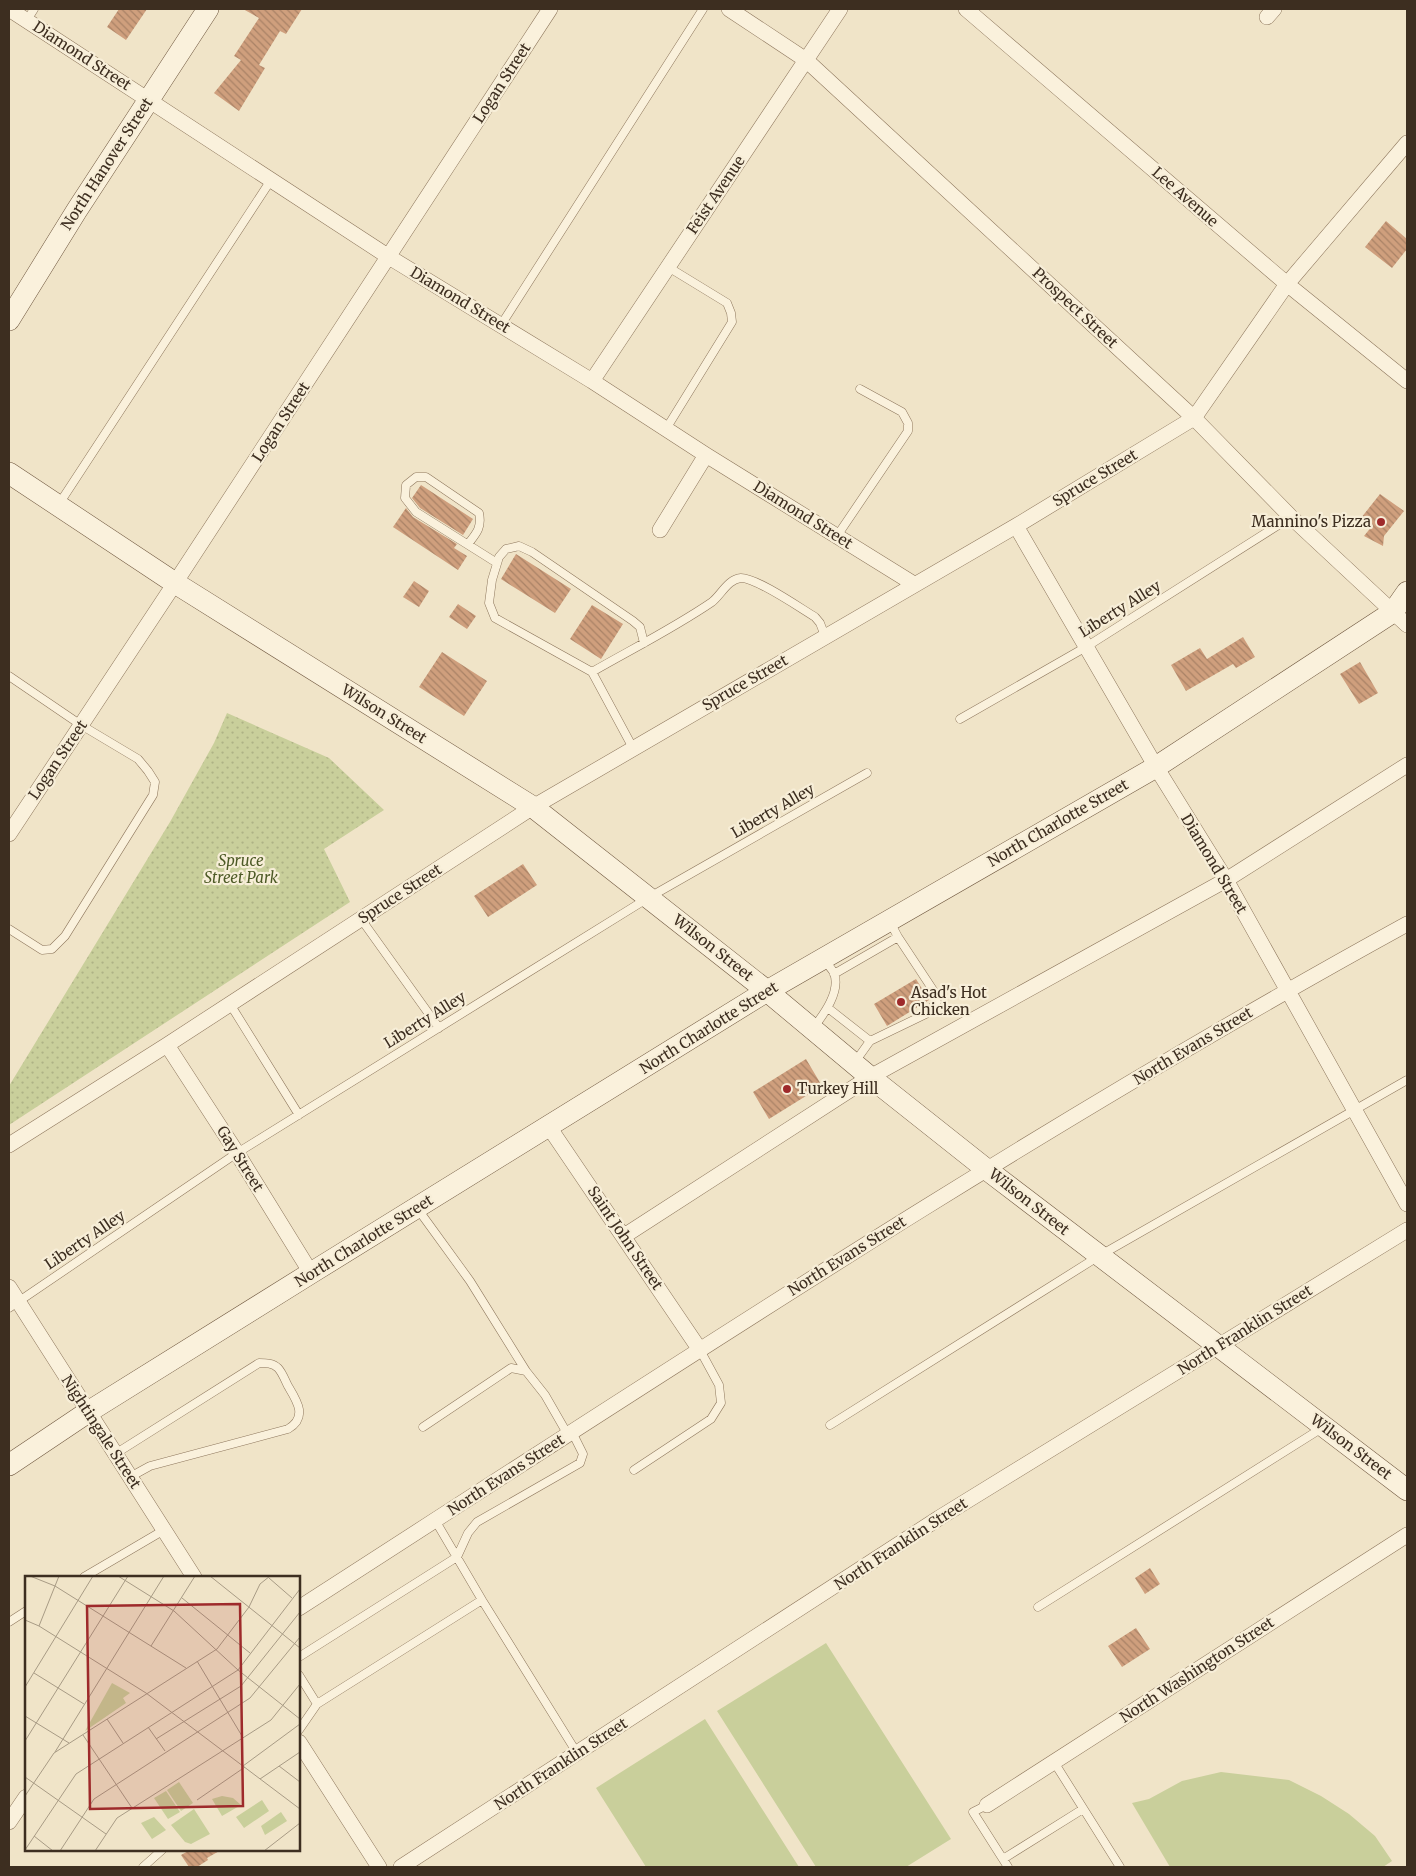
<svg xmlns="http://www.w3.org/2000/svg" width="1416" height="1876" viewBox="0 0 1416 1876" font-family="Merriweather,serif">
	<defs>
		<pattern id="park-dots" width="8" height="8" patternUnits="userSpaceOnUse" patternTransform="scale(1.25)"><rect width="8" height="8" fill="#c9cf9b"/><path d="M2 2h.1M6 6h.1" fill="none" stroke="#aeb285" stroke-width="1.8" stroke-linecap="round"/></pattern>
		<pattern id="building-back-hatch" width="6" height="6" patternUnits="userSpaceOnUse" patternTransform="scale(1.25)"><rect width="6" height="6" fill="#cf9f7d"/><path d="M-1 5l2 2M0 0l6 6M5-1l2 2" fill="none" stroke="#a98266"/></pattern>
	</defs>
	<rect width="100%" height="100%" fill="#f0e4c8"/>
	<path fill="#c9cf9b" d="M826,1643L951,1839L906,1867H816L717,1711Z
		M705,1719L799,1867H646L596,1788Z
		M1221,1772L1289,1780L1321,1796L1349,1814L1375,1836L1392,1861L1383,1867H1170L1132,1803L1149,1799L1182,1781Z"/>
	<path fill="url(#park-dots)" d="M227,713L329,758L384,810L324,849L350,902L9,1125V1086L170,822L214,743Z"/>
	<path fill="url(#building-back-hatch)" d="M119,9H147L126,40L107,27Z
		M243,9H302L286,34L280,31L259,65L265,68L239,111L214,93L241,60L234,56L259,18Z
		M1386,221L1407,239V249L1392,268L1365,247Z
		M421,485L473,519L463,535L420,508L412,498Z
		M1380,494L1404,511L1384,536L1383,546L1364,536L1372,526L1361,518Z
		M406,508L413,517L457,544L454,548L467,556L458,570L393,527Z
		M516,554L571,589L555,613L501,579Z
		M414,581L429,591L419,607L403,597Z
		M458,604L476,616L467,629L449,617Z
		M592,605L623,624L601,659L570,639Z
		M1243,637L1255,657L1236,668L1233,664L1186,691L1171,665L1200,648L1207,659Z
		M442,652L487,681L464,716L419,687Z
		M1360,662L1378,693L1359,704L1340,674Z
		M523,864L537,885L488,917L474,896Z
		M916,979L929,1000L887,1026L874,1004Z
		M806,1059L822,1086L769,1119L753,1092Z
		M1150,1568L1160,1584L1145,1594L1135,1578Z
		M1136,1628L1150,1649L1122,1667L1108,1646Z
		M190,1850H221L207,1858L208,1860L197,1867H189L181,1855Z"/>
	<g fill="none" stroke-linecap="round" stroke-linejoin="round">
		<defs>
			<path id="lane" d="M27,20L34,9
				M501,325L703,9
				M666,429L732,322L731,313L727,303L668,267
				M59,504L271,180
				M837,536L908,431V423L902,412L860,389
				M468,544C477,533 482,527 479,513L426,477H416L406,485L405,498L416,512L497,563
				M592,672L495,618L489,603L492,580L499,557L506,549L519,546L532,552L633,621L640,627L644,643
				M9,676L81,725L138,759L148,771L155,782L153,795L65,936L52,949L42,950L9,929
				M960,719L1086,647L1291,517
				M633,748L592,672C632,649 674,628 712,602C721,595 728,579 741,578C757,578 800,608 815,617L820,623L825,636
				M361,919L439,1028
				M834,974L898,937L890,922
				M230,1004L299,1115
				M828,1008L870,1041L926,1014L937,1002L935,993L898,937
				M814,1027C824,1014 841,991 834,973C832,969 827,964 824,960
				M855,1062L870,1041
				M417,1208L470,1281L526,1371
				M9,1308L237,1153L648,898L867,773
				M830,1425L1099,1256L1407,1080
				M423,1427L511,1368L526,1371L545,1395L568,1435
				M115,1454L259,1363C266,1363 273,1363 278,1368C282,1372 285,1380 288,1386C297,1401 308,1417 288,1429L150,1466L130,1477
				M634,1470L711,1419L721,1403L719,1385L700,1350
				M84,1577L164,1530
				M482,1600L577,1753
				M1038,1607L1322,1428
				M9,1622L26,1611
				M299,1657L457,1557L468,1533L477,1522L580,1463L583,1454L572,1432
				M299,1675L317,1704
				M299,1730L317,1704L482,1600L435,1520
				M1054,1762L1120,1867
				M987,1805L973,1812L1008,1867
				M1003,1859L1083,1809
				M143,1867L162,1850"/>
			<path id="street" d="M9,9L389,257L592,381L706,455L914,584
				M729,9L806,60L1194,418L1291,517L1407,625
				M966,9L1287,284L1407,381
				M1267,17L1274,9
				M592,381L840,9
				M1016,526L1156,767L1226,880L1407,1204
				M660,530L706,455
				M9,834L175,583L550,9
				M167,1045L237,1153L311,1273
				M549,1127L700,1350
				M9,1145L167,1045L533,807L1016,526L1194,418L1287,284L1407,143
				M624,1236L870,1077L1226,880L1407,765
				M9,1287L194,1577
				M299,1608C664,1373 1026,1133 1407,924
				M299,1742L379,1867
				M987,1805L1407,1535
				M9,1822L26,1797
				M401,1867L939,1518L1407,1230"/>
			<path id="secondary" d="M9,320L77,210L208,9
				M9,473L175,583L533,807L767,991L870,1077L986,1169L1407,1490
				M9,1465L88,1412L311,1273L767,991L1156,767L1393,612L1407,592"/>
		</defs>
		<use href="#lane" stroke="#8d765c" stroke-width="9"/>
		<use href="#street" stroke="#8d765c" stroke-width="16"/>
		<use href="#secondary" stroke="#6f573f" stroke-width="22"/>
		<use href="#lane" stroke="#faf1dc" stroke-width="8"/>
		<use href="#street" stroke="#faf1dc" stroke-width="15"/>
		<use href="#secondary" stroke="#faf1dc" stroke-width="21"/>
	</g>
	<g fill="#9e2a2b" stroke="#f7eed8" stroke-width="2">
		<circle cx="1381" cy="522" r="5"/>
		<circle cx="901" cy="1002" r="5"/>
		<circle cx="787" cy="1089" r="5"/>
	</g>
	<g text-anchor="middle" stroke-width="4.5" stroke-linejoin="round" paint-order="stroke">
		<g font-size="15" fill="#3d2e20" stroke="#f7eed8">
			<text transform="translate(82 56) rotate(33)" y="5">Diamond Street</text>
			<text transform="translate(502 83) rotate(-57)" y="5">Logan Street</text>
			<text transform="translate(107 164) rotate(-57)" y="5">North Hanover Street</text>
			<text transform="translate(716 195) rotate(-56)" y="5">Feist Avenue</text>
			<text transform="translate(1185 197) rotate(41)" y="5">Lee Avenue</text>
			<text transform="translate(460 300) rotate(31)" y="5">Diamond Street</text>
			<text transform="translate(1075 308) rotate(43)" y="5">Prospect Street</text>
			<text transform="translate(281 422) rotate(-57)" y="5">Logan Street</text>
			<text transform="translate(1095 478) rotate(-31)" y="5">Spruce Street</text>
			<text transform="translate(803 515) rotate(32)" y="5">Diamond Street</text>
			<text transform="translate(1120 609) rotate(-32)" y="5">Liberty Alley</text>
			<text transform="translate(745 683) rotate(-30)" y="5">Spruce Street</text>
			<text transform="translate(384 714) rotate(32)" y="5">Wilson Street</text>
			<text transform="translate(58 760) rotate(-56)" y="5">Logan Street</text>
			<text transform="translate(773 811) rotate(-30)" y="5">Liberty Alley</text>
			<text transform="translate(1058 823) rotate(-30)" y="5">North Charlotte Street</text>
			<text transform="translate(1214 864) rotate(59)" y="5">Diamond Street</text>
			<text transform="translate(400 894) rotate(-33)" y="5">Spruce Street</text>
			<text transform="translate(713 948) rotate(38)" y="5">Wilson Street</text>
			<text transform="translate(425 1020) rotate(-32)" y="5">Liberty Alley</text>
			<text transform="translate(709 1028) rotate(-32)" y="5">North Charlotte Street</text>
			<text transform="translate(1193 1046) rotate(-31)" y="5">North Evans Street</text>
			<text transform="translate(240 1159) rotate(58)" y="5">Gay Street</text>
			<text transform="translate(1029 1202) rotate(38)" y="5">Wilson Street</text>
			<text transform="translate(625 1238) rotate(56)" y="5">Saint John Street</text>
			<text transform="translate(85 1240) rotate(-34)" y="5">Liberty Alley</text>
			<text transform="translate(364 1241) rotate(-32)" y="5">North Charlotte Street</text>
			<text transform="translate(847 1256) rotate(-32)" y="5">North Evans Street</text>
			<text transform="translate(1245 1330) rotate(-32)" y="5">North Franklin Street</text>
			<text transform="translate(101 1432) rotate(57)" y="5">Nightingale Street</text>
			<text transform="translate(1351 1447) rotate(37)" y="5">Wilson Street</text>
			<text transform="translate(506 1475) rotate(-33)" y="5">North Evans Street</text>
			<text transform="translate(901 1544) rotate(-33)" y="5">North Franklin Street</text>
			<text transform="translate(1197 1670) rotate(-33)" y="5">North Washington Street</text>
			<text transform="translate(561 1764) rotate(-33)" y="5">North Franklin Street</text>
		</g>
		<g font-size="15" fill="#3d2e20" stroke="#f7eed8" text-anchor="start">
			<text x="1371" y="527" text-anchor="end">Mannino's Pizza</text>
			<text x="911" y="998">Asad's Hot<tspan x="911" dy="17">Chicken</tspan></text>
			<text x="797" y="1094">Turkey Hill</text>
		</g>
		<g font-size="15" font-style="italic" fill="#4d5a26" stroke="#f7eed8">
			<text x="241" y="866">Spruce<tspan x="241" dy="17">Street Park</tspan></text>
		</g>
	</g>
	<g transform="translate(25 1576)">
		<rect width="275" height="275" fill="#f0e4c8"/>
		<path d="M154,206L168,227L156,235L142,214ZM141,215L155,236L143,243L129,222ZM197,220L208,222L216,229L197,240L187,223ZM237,224L244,235L219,252L211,241ZM169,233L185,258L166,268L160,266L146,249ZM129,241L141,254L127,263L116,247Z" fill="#c9cf9b"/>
		<path d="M87,107L105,117L98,122L101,127L60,155ZM256,236L262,245L240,259L236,250Z" fill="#c9cf9b"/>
		<path fill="none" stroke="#a89b85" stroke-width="1" d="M5,0L30,10L161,92M93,0L149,35L213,94L275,143M185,0L275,72M244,2L267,22M157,22L225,77M0,44L14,50L121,117L275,233M14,50L34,0M126,70L170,0M172,85L217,160M9,97L59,128M0,111L68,0M0,140L44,167M82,143L98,167M123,151L140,175M58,159L107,232M131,163L216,110L275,36M0,165L103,0M30,176L139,0M218,190L275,148M254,190L275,206M0,201L81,258M235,203L275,176M0,220L29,177L192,73L224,31L235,8L245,0M172,224L220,191M9,260L28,275M0,274L51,198L213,94L275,13M35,275L69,223L225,122L275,61M70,275L92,242L246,144L275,108M239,275L275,247"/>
		<path fill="#9e2a2b" fill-opacity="0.15" stroke="#9e2a2b" stroke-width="2.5" d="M215,28L218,230L65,233L62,30Z"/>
		<rect width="275" height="275" fill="none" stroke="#3d2e20" stroke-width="2.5"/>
	</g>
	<rect width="1416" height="1876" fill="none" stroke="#3d2e20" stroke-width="20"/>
</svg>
